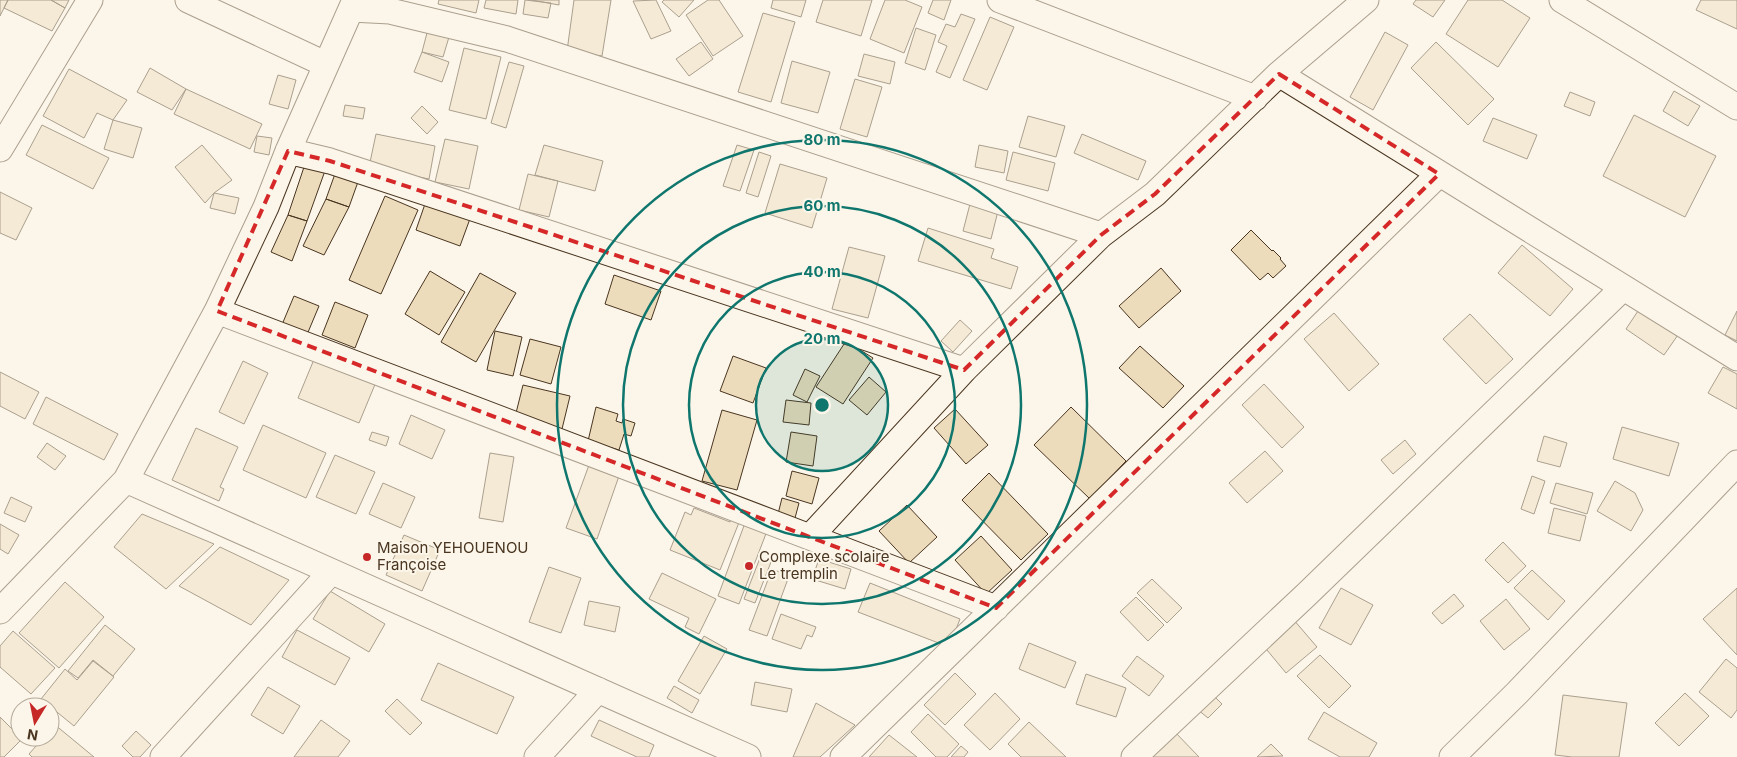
<svg xmlns="http://www.w3.org/2000/svg" width="1737" height="757" viewBox="0 0 1737 757" font-family="Inter,sans-serif">
	<rect width="100%" height="100%" fill="#fbf6e9"/>
	<path fill="#ecdcbc" stroke="#4a3520" d="M0,0H8L0,16Z
		M8,0H51L65,8L52,31L4,8Z
		M51,0H69L65,8Z
		M439,0H479L476,13L438,4Z
		M486,0H518L516,14L484,8Z
		M525,0L551,3L548,18L523,14Z
		M531,0H559V5Z
		M574,0H611L602,56L567,51Z
		M656,0L671,31L651,39L633,1Z
		M664,0H694L679,17L662,2Z
		M708,0H719L743,36L713,56L686,15Z
		M773,0H806L801,17L771,8Z
		M823,0H872L861,36L816,22Z
		M885,0H905L922,7L904,53L870,39Z
		M933,0H951L944,20L928,13Z
		M1416,0H1445L1433,17L1413,4Z
		M1468,0H1502L1530,18L1498,67L1446,34Z
		M1701,0H1737V29L1696,10Z
		M763,13L795,22L771,102L738,92Z
		M961,14L975,19L950,78L936,72L947,46L938,42L946,24L955,27Z
		M990,17L1014,27L987,90L963,80Z
		M916,28L936,35L925,70L905,63Z
		M428,29L449,37L443,57L422,52Z
		M1385,32L1408,45L1373,110L1350,97Z
		M701,42L713,59L689,76L676,59Z
		M1436,42L1494,99L1468,125L1411,68Z
		M464,48L501,57L486,119L449,110Z
		M422,52L449,62L442,82L414,72Z
		M864,54L895,62L890,84L858,76Z
		M792,61L830,72L818,113L781,103Z
		M509,62L524,66L506,128L491,123Z
		M150,68L186,89L172,110L137,92Z
		M69,69L127,100L113,120L97,113L84,138L43,116Z
		M278,75L296,80L288,109L269,104Z
		M855,79L882,87L867,137L840,129Z
		M186,89L262,124L250,149L174,114Z
		M1674,91L1700,106L1688,126L1663,111Z
		M1570,92L1595,102L1590,116L1564,106Z
		M345,105L365,108L363,119L343,116Z
		M422,106L438,122L427,134L411,118Z
		M1634,115L1716,156L1685,217L1603,176Z
		M1028,116L1065,126L1056,157L1019,147Z
		M1493,118L1537,135L1527,159L1483,141Z
		M113,120L142,128L133,158L104,149Z
		M42,125L109,158L93,189L26,155Z
		M376,134L435,146L429,179L369,167Z
		M1082,134L1146,161L1138,180L1074,153Z
		M257,136L272,138L269,155L254,152Z
		M445,139L478,146L469,189L435,182Z
		M202,145L232,180L214,193L205,203L175,167Z
		M544,145L603,161L595,191L535,175Z
		M737,145L754,150L740,191L723,186Z
		M979,145L1008,151L1004,173L975,167Z
		M759,152L771,156L758,197L746,193Z
		M1013,152L1055,163L1048,191L1006,180Z
		M306,161L326,168L307,221L288,215Z
		M780,164L827,178L812,228L765,213Z
		M336,171L359,179L349,207L326,199Z
		M528,174L558,181L549,217L519,210Z
		M0,192L32,208L16,240L0,233Z
		M214,193L239,198L235,214L210,208Z
		M385,196L418,210L381,294L349,280Z
		M326,199L349,207L324,255L303,246Z
		M426,201L471,216L460,246L416,230Z
		M970,204L998,211L991,239L963,231Z
		M288,215L307,221L292,261L271,252Z
		M928,228L994,249L991,258L1018,267L1011,289L918,261Z
		M1251,230L1272,251L1273,250L1281,258L1280,259L1286,266L1273,278L1268,273L1260,280L1231,250Z
		M1522,245L1573,289L1550,316L1498,273Z
		M849,247L885,256L868,318L832,309Z
		M1161,268L1181,291L1139,328L1119,306Z
		M430,271L465,292L439,335L405,314Z
		M480,273L516,293L476,362L441,342Z
		M614,275L661,291L651,320L605,304Z
		M294,296L319,306L306,337L281,327Z
		M335,302L368,315L355,348L322,335Z
		M1642,305L1680,332L1664,355L1626,329Z
		M1737,311V341L1725,335Z
		M1334,313L1379,364L1349,391L1304,339Z
		M1470,314L1513,359L1486,384L1443,339Z
		M960,320L972,331L953,352L941,341Z
		M495,331L522,337L513,376L487,370Z
		M530,339L561,347L551,384L520,375Z
		M846,341L873,358L843,404L816,387Z
		M1140,346L1184,386L1163,408L1119,368Z
		M733,356L766,368L753,403L720,391Z
		M315,357L376,382L359,423L298,398Z
		M243,361L268,373L244,424L219,412Z
		M1723,367L1737,374V409L1708,393Z
		M805,369L820,376L807,402L793,395Z
		M0,372L39,392L25,419L0,406Z
		M869,377L886,392L867,415L849,400Z
		M1264,384L1304,427L1282,448L1242,405Z
		M523,385L570,396L562,429L515,417Z
		M46,397L118,434L104,460L33,424Z
		M786,400L811,403L809,425L783,422Z
		M596,407L618,414L616,421L622,423L623,419L635,423L631,436L624,434L619,450L588,441Z
		M1071,407L1126,461L1090,499L1034,445Z
		M955,409L988,445L966,464L934,428Z
		M722,410L757,420L737,490L702,481Z
		M411,415L445,430L432,459L399,444Z
		M263,425L326,453L306,498L243,470Z
		M1622,427L1679,443L1669,476L1613,459Z
		M196,428L238,447L220,487L224,489L219,501L172,480Z
		M372,432L389,437L386,446L369,440Z
		M791,432L817,436L813,466L786,462Z
		M1544,436L1567,443L1560,467L1537,461Z
		M1405,440L1416,454L1393,474L1381,460Z
		M47,443L66,456L55,470L37,457Z
		M1265,451L1283,471L1247,503L1229,483Z
		M490,453L514,457L503,522L479,518Z
		M335,455L375,472L356,514L316,497Z
		M589,465L619,476L597,539L566,528Z
		M792,471L819,478L812,504L786,496Z
		M989,473L1048,534L1021,560L962,500Z
		M1532,476L1545,481L1534,514L1521,509Z
		M1615,481L1635,493L1643,510L1631,531L1597,511Z
		M383,483L415,497L401,528L369,514Z
		M1556,483L1593,493L1587,514L1550,503Z
		M11,497L32,507L25,522L4,513Z
		M782,498L799,503L795,518L778,514Z
		M907,505L937,537L909,563L879,531Z
		M694,508L730,522L732,517L740,520L720,570L670,550L685,512L691,515Z
		M1554,508L1586,516L1580,541L1548,533Z
		M142,514L214,544L166,589L114,547Z
		M745,523L767,531L739,604L718,596Z
		M0,524L19,535L8,554L0,549Z
		M404,535L440,550L422,591L386,575Z
		M981,536L1012,570L986,594L955,560Z
		M1503,542L1526,566L1508,583L1485,560Z
		M220,547L289,580L251,625L179,586Z
		M760,558L771,562L755,603L744,599Z
		M819,559L851,569L845,589L812,579Z
		M549,567L581,578L561,633L529,622Z
		M772,569L789,576L767,636L749,630Z
		M1532,570L1565,601L1548,620L1514,588Z
		M662,573L716,599L699,634L685,627L689,618L649,599Z
		M1152,579L1182,608L1167,623L1137,593Z
		M65,582L104,617L59,668L19,633Z
		M870,583L960,619L949,647L858,612Z
		M1341,588L1373,605L1351,645L1319,628Z
		M1737,588V655L1703,619Z
		M330,591L385,624L369,652L313,619Z
		M1454,594L1464,606L1442,624L1432,613Z
		M1136,597L1164,625L1148,641L1120,612Z
		M1506,599L1530,629L1504,650L1480,621Z
		M589,601L620,607L615,632L584,625Z
		M781,614L816,627L812,637L807,635L801,649L772,639Z
		M1293,619L1317,647L1286,673L1262,644Z
		M105,625L135,649L113,676L93,660L78,678L68,671Z
		M297,630L350,658L335,685L282,657Z
		M13,631L55,668L31,694L0,667V646Z
		M704,636L727,649L700,694L678,681Z
		M1029,643L1076,662L1065,688L1019,669Z
		M1320,655L1351,686L1329,708L1297,676Z
		M1137,656L1164,676L1149,696L1122,676Z
		M1726,659L1737,668V710L1731,718L1699,692Z
		M93,661L114,677L74,726L41,699L65,669L77,680Z
		M438,663L514,697L497,734L421,700Z
		M955,673L976,694L945,725L924,705Z
		M1086,674L1126,688L1116,717L1076,704Z
		M755,682L792,689L787,712L751,705Z
		M674,686L699,700L692,713L667,698Z
		M268,687L300,706L283,734L251,715Z
		M995,693L1020,719L990,750L964,725Z
		M1685,693L1709,716L1679,746L1655,723Z
		M1212,694L1222,704L1208,718L1197,709Z
		M1563,695L1627,703L1619,757H1572L1555,755Z
		M397,699L422,723L410,735L385,711Z
		M816,703L855,725L820,757H793Z
		M1324,712L1377,743L1369,757H1340L1308,739Z
		M928,714L959,744L947,757H936L911,732Z
		M0,717L22,739L4,757H0Z
		M321,720L350,741L338,757H294Z
		M599,720L654,745L649,757H637L591,736Z
		M1029,722L1066,757H1021L1008,744Z
		M54,724L94,757H32L29,754L44,737H50V729Z
		M136,731L151,745L140,757H133L122,746Z
		M1174,731L1199,757H1152Z
		M889,735L917,757H869Z
		M1271,744L1283,756L1257,757Z
		M961,746L968,752L964,757H951Z"/>
	<g fill="none" stroke-linecap="round" stroke-linejoin="round">
		<defs>
			<path id="minor" d="M188,0L325,64
				M1000,0L1255,98
				M1562,0L1737,107
				M351,9L390,11L507,39L1101,235
				M1279,74L1737,358
				M0,149L90,0
				M288,151L330,161L964,370
				M217,311L996,608
				M126,480L748,757
				M810,537L964,370L1101,235L1155,194L1279,74L1366,0
				M0,611L126,480L217,311L266,207L288,151L355,0
				M163,757L331,572
				M537,757L598,690
				M843,757L1439,174
				M1134,757L1306,595L1623,288
				M1452,757L1517,693L1737,463"/>
		</defs>
		<use href="#minor" stroke="#4a3520" stroke-width="27"/>
		<use href="#minor" stroke="#fbf6e9" stroke-width="25"/>
	</g>
	<path d="M0 0H1737V757H0ZM1279,74L1439,174L996,608L217,311L288,151L330,161L964,370L1101,235L1155,194Z" fill="#fbf6e9" fill-opacity=".55" fill-rule="evenodd"/>
	<path fill="none" stroke="#d62828" stroke-width="4" stroke-dasharray="10 6" stroke-linejoin="round" d="M1279,74L1439,174L996,608L217,311L288,151L330,161L964,370L1101,235L1155,194Z"/>
	<circle cx="822" cy="405" r="66" fill="#0f766e" fill-opacity=".12"/>
	<g fill="none" stroke="#0f766e" stroke-width="2.5">
		<circle cx="822" cy="405" r="66"/>
		<circle cx="822" cy="405" r="133"/>
		<circle cx="822" cy="405" r="199"/>
		<circle cx="822" cy="405" r="265"/>
	</g>
	<g fill="#c62828" stroke="#fbf6e9" stroke-width="2">
		<circle cx="367" cy="557" r="5"/>
		<circle cx="749" cy="566" r="5"/>
	</g>
	<g text-anchor="middle" stroke-width="4" stroke-linejoin="round" paint-order="stroke">
		<g font-size="15" fill="#4a3520" stroke="#fbf6e9" text-anchor="start">
			<text x="377" y="553">Maison YEHOUENOU<tspan x="377" dy="17">Françoise</tspan></text>
			<text x="759" y="562">Complexe scolaire<tspan x="759" dy="17">Le tremplin</tspan></text>
		</g>
	</g>
	<circle cx="822" cy="405" r="8" fill="#0f766e" stroke="#fbf6e9" stroke-width="2.5"/>
	<g font-size="15" text-anchor="middle" font-weight="bold" fill="#0f766e" stroke="#fbf6e9" stroke-width="4" stroke-linejoin="round" paint-order="stroke">
		<text x="822" y="145">80 m</text>
		<text x="822" y="211">60 m</text>
		<text x="822" y="277">40 m</text>
		<text x="822" y="344">20 m</text>
	</g>
	<g transform="translate(35 722) rotate(190)"><circle r="24" fill="#fbf6e9" stroke="#b4a999"/>
	<path d="M0-4L9 19L0 12L-9 19Z" fill="#c62828"/>
	<text y="-8" font-size="14" font-weight="bold" text-anchor="middle" fill="#4a3520">N</text>
	</g>
</svg>
